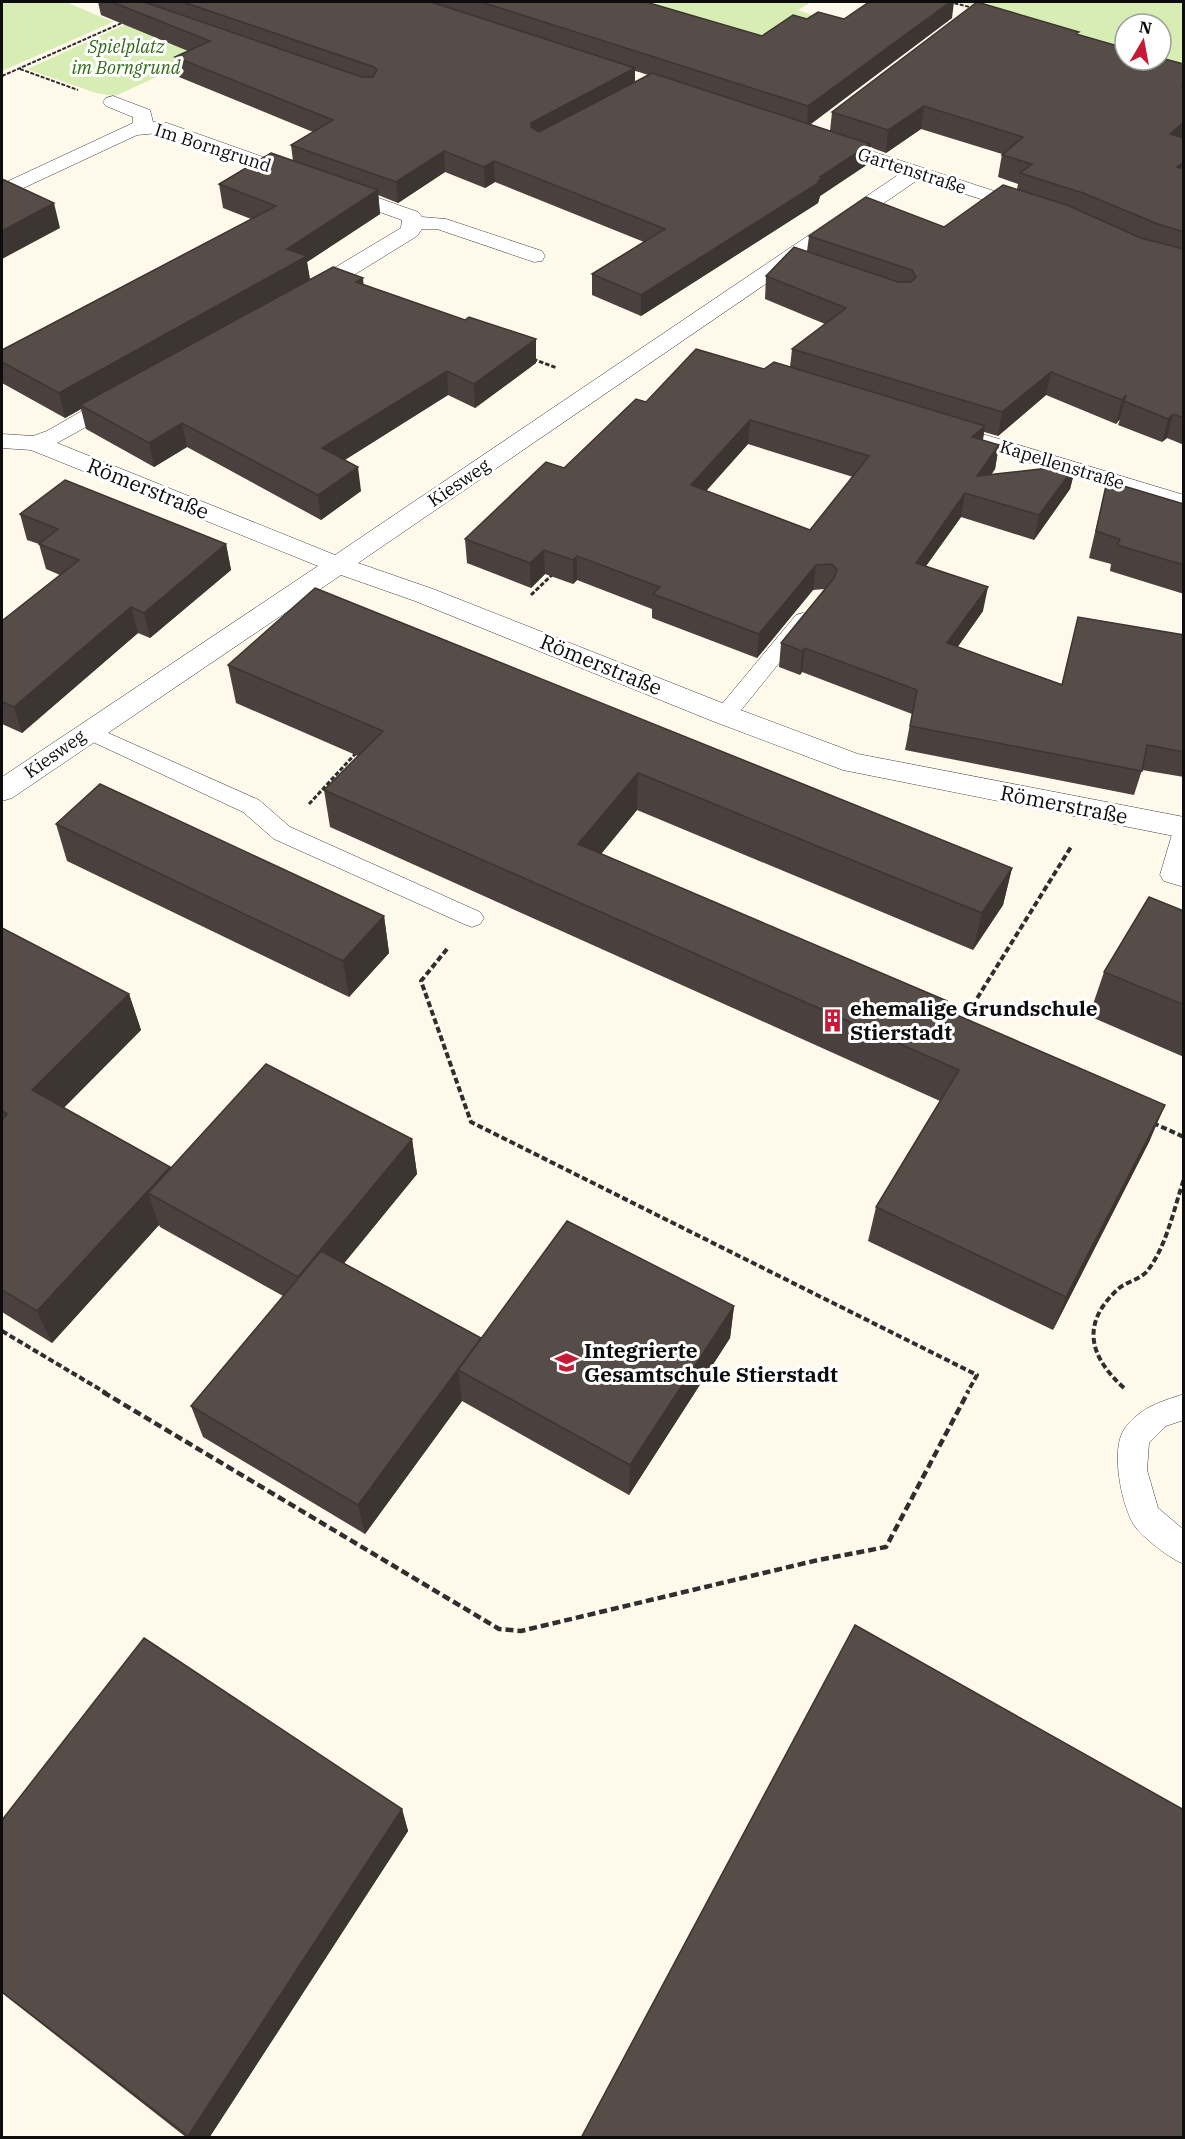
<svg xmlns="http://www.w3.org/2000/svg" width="1185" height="2139" viewBox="0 0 1185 2139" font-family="'IBM Plex Serif',serif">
	<rect width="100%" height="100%" fill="#fff9ec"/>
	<path fill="#d8edb3" d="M2,2H66L113,22L2,71Z
		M598,2H811L798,10L815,16L764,52Z
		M959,2H1183V64L1161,58V24H1125V48Z
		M133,21L224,46L115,96L96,93L27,69Z"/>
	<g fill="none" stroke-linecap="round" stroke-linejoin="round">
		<defs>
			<path id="service" d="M803,613L810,615L813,620L810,625L733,720L725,722L717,720L714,715L717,710L796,615Z
				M88,724L259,800L290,827L480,912L484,918L480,924L472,927L464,924L274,839L243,812L80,736L77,731L80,726Z
				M1184,823V887L1164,881L1160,875L1173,831L1176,825Z
				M1184,1394V1420L1166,1426L1149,1443L1147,1470L1158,1508L1184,1530V1564C1170,1559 1142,1537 1134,1525C1121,1504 1110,1448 1125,1428C1141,1407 1160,1402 1184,1394Z"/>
			<path id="minor" d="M113,96L150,110L153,122L167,123L418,212L422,217L446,219L542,251L545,256L542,261L534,262L437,229H422L417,236L315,299L307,301L299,299L296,294L299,289L401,228L402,220L158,133L137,135L2,198V184L133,123V117L106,106L103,102L106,98Z
				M825,136L1037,205L1040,209L1037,213L1030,215L919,179L358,563L433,589L735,708L858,754L1184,817V838L843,770L715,722L415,601L341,575L12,798L2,801V777L318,566L31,450L2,448V434L33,436L47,431L115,392L123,390L131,392L135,397L131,402L57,443L335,555L901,173L818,146L815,142L818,138Z
				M956,426L1184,495V510L948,438L944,433L948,428Z"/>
		</defs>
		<use href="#service" stroke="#404040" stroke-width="1"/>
		<use href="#minor" stroke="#404040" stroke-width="1"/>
		<path stroke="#2f2f2f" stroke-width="2" stroke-dasharray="4 1.5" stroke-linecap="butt" d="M949,2L974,8
			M20,69L78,90
			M2,76L124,22"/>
		<path stroke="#2f2f2f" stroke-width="3" stroke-dasharray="4.5 2" stroke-linecap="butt" d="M533,359L557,368
			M531,595L554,573
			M309,804L357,752"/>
		<path stroke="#2f2f2f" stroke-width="4" stroke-dasharray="6 3" stroke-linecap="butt" d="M447,949L421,981L471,1122L977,1375L967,1393
			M963,1021L1071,847
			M1153,1123L1184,1137
			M2,1331L106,1393
			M1124,1388C1090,1357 1080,1325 1117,1290C1126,1281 1141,1280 1148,1270C1167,1245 1174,1208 1184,1179"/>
		<path stroke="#2f2f2f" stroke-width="4.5" stroke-dasharray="8 4" stroke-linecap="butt" d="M103,1392L499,1629L521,1631L818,1560L886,1547L968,1392"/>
		<use href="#service" fill="#fff" fill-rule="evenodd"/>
		<use href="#minor" fill="#fff" fill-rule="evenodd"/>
	</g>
	<path fill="#4a413e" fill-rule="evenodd" d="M98,2H646L762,36L807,19L952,18L810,124L830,131L832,112L1079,35L1184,64V445L1167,438L1162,442L1118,425L1120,419L1116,424L1046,395L998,436L984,432L983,440L999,445L995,469L991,475L1076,465L1070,489L1034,540L961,517L926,566L983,611L957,647L1062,684L1078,617L1184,635V777L1142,770L1134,795L905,750L912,714L802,672L800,675L779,667L781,643L825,589L813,590L757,658L652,618V609L577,580L573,584L545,574L531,588L467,563L465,539L564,468L646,402L764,369L790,367L792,349L825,324L765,299L766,276L807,251L809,236L944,227L1017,189L1018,184L998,177L1002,154L921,129L886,153L870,147L868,164L820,196L818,203L641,316L592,295V274L644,242L495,182L485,188L445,172L398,203L378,195L380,214L307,262L310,279L364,285L465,320L536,339V363L475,408L448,395L345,460L361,491L321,520L187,447L154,467L86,429L81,409L65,418L2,383V350L251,219L223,208L219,184L293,161L291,145L313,132L179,77L175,57L188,51L101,15ZM635,71L639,72L648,75L635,82ZM748,444L853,477L810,530L706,491Z
		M1107,481L1184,504V594L1110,571L1111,564L1089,558Z
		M20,514L226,544L231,570L150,638L138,633L22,733L2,724V620H3L60,575L46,569L39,544L27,540Z
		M228,665L1012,868L1003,905L973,950L637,810L601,854L947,1001L945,1010L1150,1140L1053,1330L868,1241L876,1207L940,1101L330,827L324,790L358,756L236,703Z
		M56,824L384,916L389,953L349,997L67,861Z
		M1184,911V1057L1089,1016L1104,972Z
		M2,928L129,994L141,1030L63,1108L171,1168L412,1139L417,1174L344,1263L481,1338L734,1306L730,1338L629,1495L462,1401L365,1534L203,1437L191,1406L283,1296L160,1227L159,1225L52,1343L2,1312Z
		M402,1809L408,1831L209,2138H187L2,1993V1820Z"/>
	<path fill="#3c3532" d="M950,2H954L952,18L807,127L808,106Z
		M635,68V88L532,144L531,123Z
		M924,106L921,129L886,153L888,130Z
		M1184,122V139L1170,134Z
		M870,144L868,164L820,196L818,203L641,316V295L818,181L820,177Z
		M444,151L445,172L398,203L396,182Z
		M494,161L495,182L485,188L484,167Z
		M1184,162V179L1177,167Z
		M378,190L380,214L307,262L310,281L80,405L81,409L65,418L59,393Z
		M54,203L60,228L2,259V231Z
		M363,278L365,302L356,282Z
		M536,339V363L475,408L474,384Z
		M447,371L448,395L325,472L322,448Z
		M1051,372L1046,395L998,436L1002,412Z
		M1126,395L1120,419L1116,424L1122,400Z
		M1173,414L1167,438L1162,442L1168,419Z
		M750,420L748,444L690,509L691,485Z
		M182,423L187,447L154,467L149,443Z
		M985,426L981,450L972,437Z
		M999,445L995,469L976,496L977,476Z
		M1076,465L1070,489L1034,540L1039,515Z
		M358,467L361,491L321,520L318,495Z
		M965,493L961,517L911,587L916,563Z
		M226,544L231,570L150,638L144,613Z
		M544,550L545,574L531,588L530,563Z
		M577,556V580L573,584V560Z
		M816,565L813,590L757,658L759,634Z
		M988,587L983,611L943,668L947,643Z
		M131,607L138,633L22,733L14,707Z
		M805,648L802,672L800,675L802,651Z
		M638,773L637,810L579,881L578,844Z
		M1012,868L1003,905L973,950L982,913Z
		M384,916L389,953L349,997L343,961Z
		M129,994L141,1030L46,1126L32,1090Z
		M1165,1105L1150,1140L1053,1330L1066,1297Z
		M412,1139L417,1174L306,1310L298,1277Z
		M170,1167L181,1201L148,1193L159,1225L52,1343L37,1311Z
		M734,1306L730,1338L629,1495L630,1465Z
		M481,1338L458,1370L462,1401L365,1534L358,1505Z
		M402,1809L408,1831L209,2138H189L188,2136Z"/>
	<path fill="#564c48" stroke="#3c3532" stroke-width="1.5" fill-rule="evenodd" d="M112,2H144L362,77H373L377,70L374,67L183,2H431L635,68L531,123V127L539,132L652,73L870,144L820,177L822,178L818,181L820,182L641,295L592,274L665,229L494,161L484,167L444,151L396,182L291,145L333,120L175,57L210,41Z
		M481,2H646L762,36L793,15L807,19L818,12L844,19L869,2H950L808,106Z
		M977,2L1079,32L1076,34L1125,48V60H1161V58L1184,64V84L1182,86H1184V122L1170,134L1184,138V162L1177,167L1184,169V232L1158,224L1083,193L1020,173L1032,164L1002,155L1023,137L924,106L888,130L832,112Z
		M271,153L378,190L287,249L307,256L59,393L2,362V350L276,206L219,184Z
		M2,179L54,203L2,231Z
		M1003,185L1067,205L1141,238L1184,249V418L1173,414L1168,419L1124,401L1126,395L1122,400L1051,372L1002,412L792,349L846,308L766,276L794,247L898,282H911L916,277L912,270L809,236L866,197L944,227Z
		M333,267L363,278L356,282L465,320L469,317L536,339L474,384L447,371L322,448L358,467L318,495L182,423L149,443L80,405Z
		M696,349L764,369L774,362L985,426L972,437L999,445L977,476L1076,465L1039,515L965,493L916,563L988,587L947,643L1062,685L1078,617L1184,635V752L1147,745L1142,771L910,726L917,690L805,648L802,651L781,643L834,578L837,570L832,564L816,565L759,634L653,594L660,587L577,556L573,560L544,550L530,563L465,539L546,462L564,468L636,399L646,402ZM750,420L869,456L810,530L691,485Z
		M65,480L226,544L144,613L131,607L14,707L2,702V620H3L79,560L39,544L58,529L20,514Z
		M1107,481L1184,504V565L1117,545L1120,539L1096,531Z
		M315,588L1012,868L982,913L638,773L578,844L947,1001L943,1009L1165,1105L1066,1297L876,1207L959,1070L324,790L383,731L228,665Z
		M100,784L384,916L343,961L56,824Z
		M1149,897L1184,911V1005L1104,972Z
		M2,928L129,994L32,1090L170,1167L37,1311L2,1290V1120L7,1114L2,1111Z
		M266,1064L412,1139L298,1277L148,1193Z
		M567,1221L734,1306L630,1465L458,1370Z
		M321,1251L481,1338L358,1505L191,1406Z
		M855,1625L1184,1810V2138H581Z
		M144,1638L402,1809L188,2136L2,1992V1820Z"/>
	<defs>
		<symbol id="building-bare" viewBox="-9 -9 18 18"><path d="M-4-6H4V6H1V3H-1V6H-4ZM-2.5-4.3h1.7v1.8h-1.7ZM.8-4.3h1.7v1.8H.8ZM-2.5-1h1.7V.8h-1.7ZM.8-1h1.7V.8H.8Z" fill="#c81937" stroke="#fff" stroke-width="2.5" paint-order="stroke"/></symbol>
		<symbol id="school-bare" viewBox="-9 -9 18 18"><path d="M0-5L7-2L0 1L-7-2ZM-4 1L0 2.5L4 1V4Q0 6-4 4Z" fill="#c81937" stroke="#fff" stroke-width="2.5" paint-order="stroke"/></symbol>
	</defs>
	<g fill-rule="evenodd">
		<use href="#building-bare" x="816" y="1004" width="33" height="33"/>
		<use href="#school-bare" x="550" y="1346" width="33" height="33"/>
	</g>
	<g text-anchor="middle" stroke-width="6" stroke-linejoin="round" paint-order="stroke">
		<g font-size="18" font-style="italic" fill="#336a18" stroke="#fff">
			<text x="126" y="53">Spielplatz<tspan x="126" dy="21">im Borngrund</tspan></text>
		</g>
		<g font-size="18" fill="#0d0d0d" stroke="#fff">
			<text transform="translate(213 148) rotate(18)" y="6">Im Borngrund</text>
			<text transform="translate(912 171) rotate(18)" y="6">Gartenstraße</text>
			<text transform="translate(1062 465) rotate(17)" y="6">Kapellenstraße</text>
			<text transform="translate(459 483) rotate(-34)" y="6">Kiesweg</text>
			<text transform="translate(55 754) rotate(-35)" y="6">Kiesweg</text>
		</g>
		<g font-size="21" fill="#0d0d0d" stroke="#fff">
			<text transform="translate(148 489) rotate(22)" y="7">Römerstraße</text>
			<text transform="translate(601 665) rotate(22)" y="7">Römerstraße</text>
			<text transform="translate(1064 805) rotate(11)" y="7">Römerstraße</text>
		</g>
		<g font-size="21" font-weight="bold" fill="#0d0d0d" stroke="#fff" text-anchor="start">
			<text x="850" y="1016">ehemalige Grundschule<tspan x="850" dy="24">Stierstadt</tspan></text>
			<text x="584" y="1358">Integrierte<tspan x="584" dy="24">Gesamtschule Stierstadt</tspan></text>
		</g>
	</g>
	<rect width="1185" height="2139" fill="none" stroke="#0d0d0d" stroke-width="6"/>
	<g transform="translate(1143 42) rotate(10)"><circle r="28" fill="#ffffff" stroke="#9e9e9e" stroke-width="1.5"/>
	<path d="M0-4.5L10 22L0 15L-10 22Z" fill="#c81937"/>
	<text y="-9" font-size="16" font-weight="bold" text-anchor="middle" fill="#0d0d0d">N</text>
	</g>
</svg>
